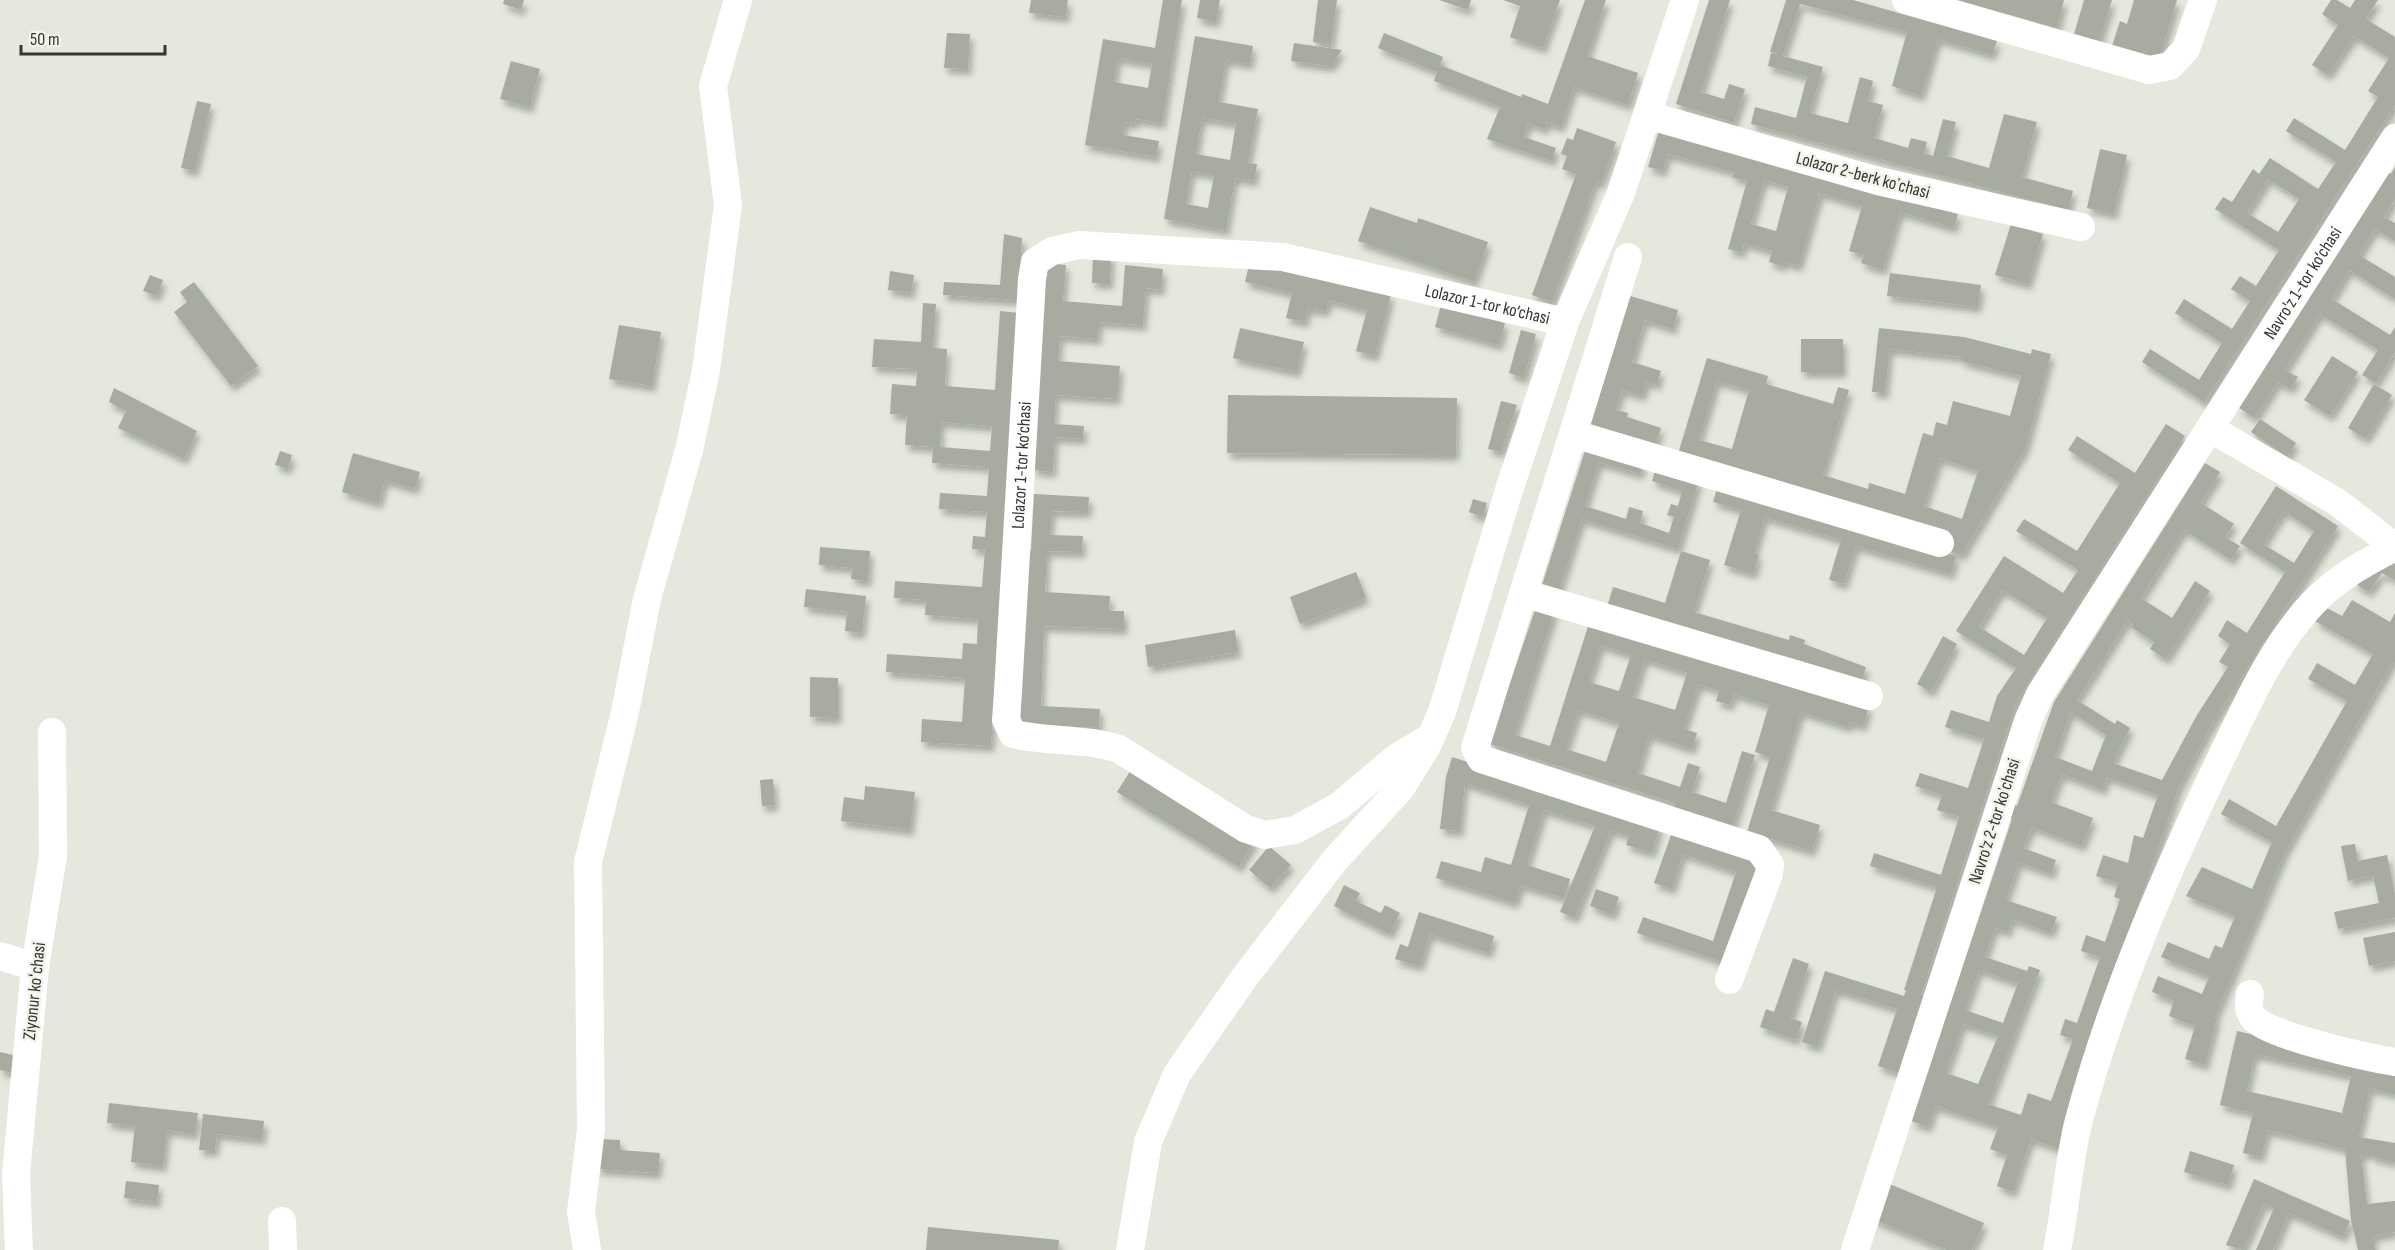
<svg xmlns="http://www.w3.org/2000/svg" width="2395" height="1250" viewBox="0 0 2395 1250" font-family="'Sofia Sans Condensed',sans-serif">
	<defs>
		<filter id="shadow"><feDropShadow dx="3.5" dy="6" stdDeviation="3" flood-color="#0004"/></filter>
	</defs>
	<rect width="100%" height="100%" fill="#e4e8dd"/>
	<path fill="#a7aba0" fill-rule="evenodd" filter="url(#shadow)" d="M504,0H524L521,10L503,4Z
		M1031,0H1068L1066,17L1029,13Z
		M1163,0H1182L1162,123L1136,119L1135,124L1125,122L1123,135L1159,141L1156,157L1085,145L1103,39L1155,48ZM1118,58L1152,64L1148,88L1114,82Z
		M1200,0H1220L1216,22L1197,18Z
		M1318,0H1337L1331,45L1313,42Z
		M1439,0H1471L1468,10Z
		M1503,0H1560L1543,48L1510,37L1520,6Z
		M1585,0H1606L1587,56L1638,73L1628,105L1574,87L1561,127L1547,122L1545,129L1528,123L1524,137L1556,148L1552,161L1487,139L1500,107L1434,81L1437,72L1378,48L1384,33L1443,57L1440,65L1521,97L1522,94L1548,104Z
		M1709,0H1730L1701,92L1724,99L1729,84L1745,89L1734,123L1676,104Z
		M1786,0H1853L1997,41L1992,55L1938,39L1921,96L1892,86L1907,32L1800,4L1783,56L1823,67L1810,113L1848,123L1860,77L1873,81L1868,101L1883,105L1874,138L1908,148L1911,138L1927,142L1924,153L1933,156L1943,119L1956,122L1947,156L1989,168L2004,114L2037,122L2022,177L2073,191L2068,210L1751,124L1755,107L1796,118L1807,77L1768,66L1771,53L1778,54L1770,52Z
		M1956,0H2064L2057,28Z
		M2084,0H2112L2099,42L2074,34Z
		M2134,0H2177L2159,60L2112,46L2120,21L2127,24Z
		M2331,0H2337L2350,8L2355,0H2378L2366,19L2395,37V105L2204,402L2142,362L2150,349L2199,380L2222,343L2175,313L2184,299L2232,329L2250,301L2231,289L2240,276L2256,286L2279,250L2215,209L2223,197L2232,202L2253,169L2259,174L2270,158L2318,189L2336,162L2286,131L2294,118L2345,150L2378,97L2368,91L2389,58L2354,36L2328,75L2312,65L2338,25L2322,14ZM2268,179L2299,199L2278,232L2247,213Z
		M947,33L970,34L968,69L944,68Z
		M1195,36L1253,46L1250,64L1226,60L1219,102L1258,109L1248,163L1257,164L1254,181L1235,178L1226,230L1164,219ZM1202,118L1236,123L1230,160L1196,154ZM1192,171L1214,175L1208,208L1186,204Z
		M1294,43L1342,50L1331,66L1291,61Z
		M511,61L540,69L530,107L500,99Z
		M197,101L211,104L195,171L181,168Z
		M1577,128L1616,142L1601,183L1596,181L1552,302L1532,295L1576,174L1562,169L1567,156L1561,154L1567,138L1573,140Z
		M1659,130L1958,214L1954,228L1900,212L1883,270L1861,263L1864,255L1849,251L1862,206L1820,193L1799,266L1784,262L1782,266L1769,262L1772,251L1744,243L1742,253L1728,249L1747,181L1732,177L1734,172L1668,154L1663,171L1648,167ZM1764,180L1788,187L1776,231L1751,224Z
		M2100,149L2127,155L2114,214L2087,208Z
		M2395,167V199L2384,217L2395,223V241L2375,229L2359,255L2395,277V299L2349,270L2332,299L2390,335L2395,327V352L2376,383L2362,375L2378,350L2320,314L2285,370L2298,377L2290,389L2278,382L2255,418L2239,408L2389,172L2391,174Z
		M1370,207L1417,223L1418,218L1488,242L1474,282L1358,241Z
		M2011,224L2043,234L2028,284L1995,275Z
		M1004,234L1022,238L1018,300L943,295L944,282L1000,285Z
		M1093,254L1111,255L1110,283H1092Z
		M1250,261L1391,295L1375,356L1356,351L1367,310L1329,300L1326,311L1308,308L1305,322L1286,318L1292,293L1245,282Z
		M1044,263L1066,265L1063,301L1122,306L1125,265L1163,269L1161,290L1146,288L1143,325L1099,322L1098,339L1060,336L1058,361L1120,366L1117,399L1056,395L1054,424L1084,426L1083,439L1055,437L1053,472L1033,470Z
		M890,271L914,275L911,293L888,290Z
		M1890,273L1981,285L1978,307L1887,296Z
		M150,275L163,280L157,296L143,291Z
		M194,282L258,366L231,386L174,312L187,302L180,292Z
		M1630,296L1678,310L1673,329L1645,320L1632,362L1661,371L1657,385L1647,381L1642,396L1622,390L1616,410L1628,413L1627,417L1661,428L1655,447L1590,427Z
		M923,303L936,304L933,348L947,349L945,386L995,390L1000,311L1020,313L991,746L921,742L922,719L962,722L965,678L886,672L887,654L962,659L963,643L977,644L978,619L925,615L926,600L894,598L895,581L982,587L985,550L972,549L973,536L985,537L987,512L939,509L940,493L987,496L989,467L932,463L933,447L905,445L907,415L890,414L892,384L916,386L917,369L872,367L874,339L921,342ZM941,422L992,426L990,451L940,447Z
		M1441,305L1505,323L1499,345L1435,327Z
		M619,325L661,332L652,386L609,379Z
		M1240,328L1304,342L1297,372L1233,358Z
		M1879,328L1964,337L2031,354L2032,349L2051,354L2026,447L1962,555L1944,549L1949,531L1678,454L1707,358L1768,376L1766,384L1833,404L1838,387L1849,390L1823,475L1868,489L1869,483L1905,494L1923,433L1933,436L1936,422L1947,425L1953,401L2010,416L2021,376L1962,361V357L1890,349L1885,393L1872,392ZM1717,381L1749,390L1732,449L1699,440ZM1940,458L1978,471L1962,519L1924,506Z
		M1521,330L1536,334L1524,378L1509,373Z
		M1801,339H1843V372H1801Z
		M2332,356L2358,372L2330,416L2304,400Z
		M2374,384L2392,395L2366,439L2348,428Z
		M114,388L197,431L184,459L118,428L126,411L109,402Z
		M1228,395L1457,398L1456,455L1227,453Z
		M1501,401L1517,405L1501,452L1488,449Z
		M2260,419L2296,443L2287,457L2251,432Z
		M2166,424L2185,436L2016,703L1921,995L1926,997L1901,1074L1878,1066L1897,1009L1836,990L1818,1047L1802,1042L1825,971L1904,996L1906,990H1904L1937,887L1870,866L1874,853L1941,875L1959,817L1937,810L1942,795L1915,786L1920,773L1968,788L1984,739L1945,727L1951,710L1989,722L1997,696L2016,668L1956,631L2004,556L2063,593L2078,570L2016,531L2024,519L2077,551L2120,483L2068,450L2077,436L2135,473ZM2002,590L2047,618L2024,655L1979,627Z
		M1587,444L1643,462L1640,474L1599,462L1585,506L1626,519L1629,507L1643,511L1640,523L1669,533L1674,517L1667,515L1671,504L1678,506L1682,491L1652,481L1656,467L1699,480L1678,549L1582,519L1559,590L1542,585Z
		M280,451L292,455L288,469L275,465Z
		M353,453L420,472L415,489L385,480L379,503L342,492Z
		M2205,463L2220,472L2201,503L2234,524L2225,537L2240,546L2231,560L2184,530L2141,598L2172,618L2195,581L2210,591L2166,659L2150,649L2154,642L2131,627L2133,624L2128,620L2077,700L2115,724L2117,720L2130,728L2113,763L2162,780L2197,715L2228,667L2219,662L2230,644L2218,636L2227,620L2247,633L2285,572L2240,543L2276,486L2338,526L2212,724L2179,787L2061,1133L2063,1150L2031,1139L2013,1192L1997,1186L2007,1155L1990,1149L1998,1127L1935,1106L1928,1127L1911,1121L2012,819L2007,817L2013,804L2017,806L2054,702ZM2284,511L2314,531L2294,563L2263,544ZM2071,712L2106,735L2092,771L2055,757ZM2062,774L2103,790L2107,777L2158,795L2143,838L2134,835L2128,863L2103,855L2096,876L2118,883L2114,897L2120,899L2105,942L2086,935L2081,951L2100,957L2077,1023L2065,1019L2060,1035L2073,1039L2051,1101L2028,1093L2021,1115L1988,1104L2040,970L2029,966L2027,971L1985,957L1995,928L2008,932L2012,919L2051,933L2057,917L2006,900L2019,862L2051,874L2056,860L2023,848L2032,827L2082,846L2093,818L2051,802ZM1979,970L2018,983L2003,1023L1965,1010ZM1963,1024L1998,1036L1978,1084L1946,1073Z
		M1718,485L1956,556L1951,574L1856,546L1844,584L1829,580L1841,540L1765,517L1754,553L1759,555L1753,574L1724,565L1741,510L1713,502Z
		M1034,494L1089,497L1088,512L1052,511L1050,535L1083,536L1082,552L1047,551L1045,592L1110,596L1109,611H1124V629L1044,626L1041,706L1100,709L1099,728L1020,724L1028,550H1031Z
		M1473,499L1487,503L1483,517L1469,512Z
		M820,547L870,551L868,581L851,579L852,568L819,565Z
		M1681,551L1710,560L1694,612L1789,640L1790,635L1805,640L1804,644L1866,667L1861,683L1607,607L1613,587L1665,603Z
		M2395,563V580L2382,573L2369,592L2352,582Z
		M1356,572L1366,598L1300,624L1290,597Z
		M806,589L866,596L862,633L845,631L847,612L804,607Z
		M2352,600L2390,622L2395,613V664L2392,663L2286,850L2215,1017L2217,1018L2205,1065L2185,1059L2195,1026L2169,1016L2174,1001L2152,992L2158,976L2202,994L2209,977L2161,957L2168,942L2209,959L2215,945L2222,948L2235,916L2186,896L2202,867L2252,889L2272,842L2221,814L2229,799L2276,826L2347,701L2308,679L2317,663L2355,685L2373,654L2315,621L2323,606L2342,616Z
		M1537,604L1555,610L1515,735L1550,746L1590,620L1869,707L1863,726L1850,722L1848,727L1801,712L1771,810L1820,825L1812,851L1747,832L1770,757L1755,752L1769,705L1734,694L1730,705L1716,701L1719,691L1699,684L1684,729L1697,733L1692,749L1649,735L1638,773L1680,787L1688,763L1700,767L1692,792L1726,803L1742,751L1755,755L1733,826L1673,807L1675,803L1489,744ZM1601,645L1631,655L1619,691L1589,682ZM1645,659L1687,673L1675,710L1633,697ZM1579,710L1619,723L1606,762L1566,749Z
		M1235,630L1238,652L1148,667L1145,645Z
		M1943,636L1957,644L1931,692L1917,684Z
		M810,677L838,678V718L810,717Z
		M1452,757L1660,825L1652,853L1626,845L1629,836L1611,830L1575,918L1560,912L1595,826L1544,810L1527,865L1570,879L1564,898L1521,885L1515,903L1436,878L1441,861L1481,872L1485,857L1511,865L1529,805L1465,783L1460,831L1440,829L1446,777Z
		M1134,765L1255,840L1239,867L1117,792Z
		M773,779L775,805L762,806L760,780Z
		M865,786L915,792L910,830L841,821L844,797L864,800Z
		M1673,829L1761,858L1726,963L1637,933L1643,917L1713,941L1736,872L1683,854L1672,889L1654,883Z
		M2355,844L2358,861L2387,855L2395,894V918L2338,929L2334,912L2379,903L2373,875L2348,881L2341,846Z
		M1269,846L1291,865L1270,888L1249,870Z
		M1344,885L1360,893L1356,901L1381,913L1385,905L1400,913L1390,934L1334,906Z
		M1596,889L1619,897L1613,915L1590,906Z
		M1419,912L1494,936L1489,953L1430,934L1420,966L1395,959L1400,944L1408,947Z
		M2395,932V961L2369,966L2363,938Z
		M1793,958L1809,964L1791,1018L1802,1022L1796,1040L1760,1027L1766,1009L1774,1012Z
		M2237,1031L2395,1067V1094L2370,1088L2359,1137L2395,1143V1162L2373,1157L2372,1154H2361L2367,1204L2395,1201V1232L2373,1236L2375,1250H2358L2351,1220L2345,1149L2268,1130L2261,1157L2243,1153L2253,1113L2220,1105ZM2255,1054L2351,1076L2342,1113L2247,1091Z
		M0,1052L17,1056L12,1073L0,1070Z
		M109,1103L198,1113L195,1134L167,1130L163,1166L131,1162L135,1126L107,1123Z
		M203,1114L264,1121L262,1139L217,1134L215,1151L199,1150Z
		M599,1139L620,1140V1150L660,1153L658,1173L597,1169Z
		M2190,1151L2234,1165L2228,1185L2184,1172Z
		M2254,1179L2350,1221L2343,1237L2289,1213L2273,1250H2256L2274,1208L2264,1203L2243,1250L2226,1245Z
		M126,1181L159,1185L157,1202L124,1198Z
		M1887,1183L1984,1223L1972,1250H1947L1872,1219Z
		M928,1227L1059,1240L1058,1250H926Z"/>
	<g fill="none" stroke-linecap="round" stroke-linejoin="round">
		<g stroke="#fff" stroke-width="28">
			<path d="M1906,0L2149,70L2170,66L2186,49L2203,0"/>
			<path d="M1647,115L1878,181L2081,227"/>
			<path d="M1628,257L1475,748L1481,759L1759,849L1770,865L1769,874L1729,980"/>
			<path d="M2211,429L2337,502L2395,547"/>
			<path d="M1574,434L1940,543"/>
			<path d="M1523,593L1869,696"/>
			<path id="s1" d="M1431,737L1396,758L1339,806L1295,830L1265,835L1246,829L1119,749C1085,738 1048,742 1013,734L1006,720L1008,691L1032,279L1035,262L1052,251L1079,245L1283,257L1565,322"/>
			<path d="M0,956L35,967"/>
			<path d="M2250,994C2249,1003 2247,1009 2253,1017C2264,1035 2370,1058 2395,1062"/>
			<path d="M282,1221L283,1250"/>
			<path d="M19,1250L16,1174L35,967L53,856L52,732"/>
			<path d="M587,1250L581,1212L591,1129L588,862L625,712L647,599L689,450L706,370L728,205L713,86L738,0"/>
			<path d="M1130,1250L1148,1142L1177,1074L1244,978L1335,860L1401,788L1427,746L1442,712L1508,493L1565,322L1621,193L1685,0"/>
			<path id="s2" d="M1855,1250L2028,721L2040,694L2395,138"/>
			<path d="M2057,1250C2066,1207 2068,1162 2079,1120C2112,996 2167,870 2223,754C2248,702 2273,645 2313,603C2338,577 2363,564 2395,547"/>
		</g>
	</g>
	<g text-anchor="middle" stroke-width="5" stroke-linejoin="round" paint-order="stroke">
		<g font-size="18" fill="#353732" stroke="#f1f5ea">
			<text transform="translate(1863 175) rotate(15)" y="6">Lolazor 2-berk koʼchasi</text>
			<text dy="6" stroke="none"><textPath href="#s2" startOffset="1074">Navro'z 1-tor ko‘chasi</textPath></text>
			<text dy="6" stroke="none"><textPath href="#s1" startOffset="1410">Lolazor 1-tor ko‘chasi</textPath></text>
			<text dy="6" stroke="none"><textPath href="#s1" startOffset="744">Lolazor 1-tor ko‘chasi</textPath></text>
			<text transform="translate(1994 821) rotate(-72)" y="6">Navro'z 2-tor koʼchasi</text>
			<text transform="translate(34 991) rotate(-84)" y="6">Ziyonur koʻchasi</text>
		</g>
	</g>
	<path d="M21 45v9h144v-9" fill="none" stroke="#353732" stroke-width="3"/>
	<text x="30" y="45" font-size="18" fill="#353732" stroke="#f1f5ea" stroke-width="4.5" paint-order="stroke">50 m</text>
</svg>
